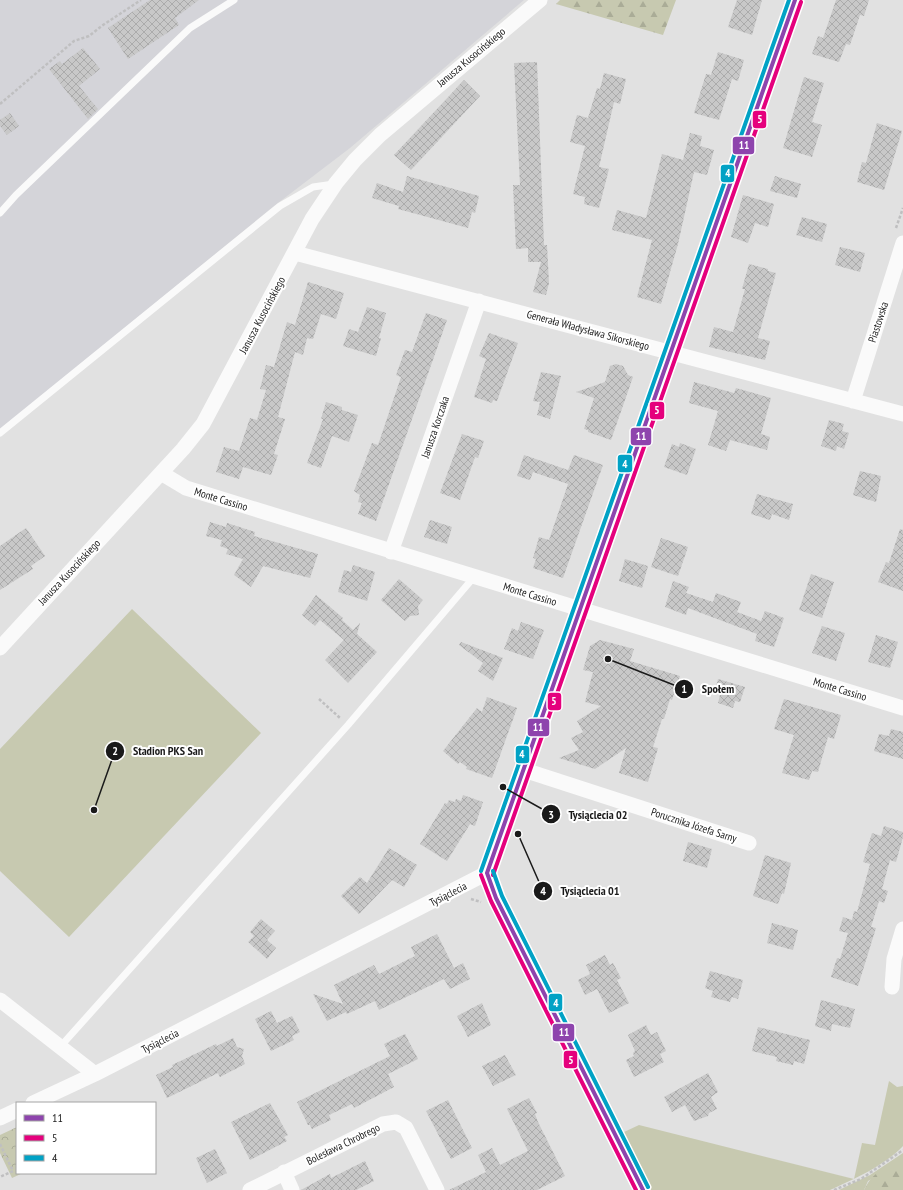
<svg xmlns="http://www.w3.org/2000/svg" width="903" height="1190" viewBox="0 0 903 1190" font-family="'PT Sans Narrow',sans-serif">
	<defs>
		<pattern id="forest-firs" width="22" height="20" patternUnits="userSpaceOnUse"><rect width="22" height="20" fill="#c7c9b0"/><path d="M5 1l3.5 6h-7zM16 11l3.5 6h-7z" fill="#aaac97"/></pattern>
		<pattern id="park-crowns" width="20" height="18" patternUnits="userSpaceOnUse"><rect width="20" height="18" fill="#c7c9b0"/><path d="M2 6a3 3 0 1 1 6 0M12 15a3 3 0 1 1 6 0" fill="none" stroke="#aaac97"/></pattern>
		<pattern id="building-cross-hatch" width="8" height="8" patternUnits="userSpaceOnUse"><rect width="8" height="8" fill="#c8c8c8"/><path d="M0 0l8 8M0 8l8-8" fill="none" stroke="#ababab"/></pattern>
	</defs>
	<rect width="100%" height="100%" fill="#e1e1e1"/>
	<path fill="#d4d4d9" d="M0,0H524L350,148L274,206L0,430Z"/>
	<path fill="#c7c9b0" d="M132,609L261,733L69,937L0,871V749Z
		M889,1081L897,1087L903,1086V1146C884,1166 854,1179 830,1190H651L622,1133L639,1125L854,1179L862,1143L875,1145Z
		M903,1153V1164H900L868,1181L864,1190H839L870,1175Z"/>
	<path fill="url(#forest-firs)" d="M560,0H676L663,35L556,4Z
		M900,1163L903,1164V1190H864C873,1172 882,1169 900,1163Z"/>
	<path fill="url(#park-crowns)" d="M17,1127V1173H23L12,1178L0,1153V1135Z"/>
	<path fill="url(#building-cross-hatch)" d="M150,0H199L175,18L179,25L128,59L108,28Z
		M737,0H762L752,35L728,27Z
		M836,0H869L864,16L860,15L850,45L846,44L839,62L812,54L818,36L823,38Z
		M83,48L100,69L79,86L98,109L88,119L49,69L60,61L62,64Z
		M718,52L744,60L738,81L732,79L719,120L694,113L706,74L711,75Z
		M537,62L544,245H547L549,283L546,295L533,292L541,262H528V248L516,249L513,185H520L514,63Z
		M604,73L626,79L620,104L614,102L599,167L609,169L599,208L584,204L585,197L573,194L585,146L570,142L577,115L588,118L597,88L600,89Z
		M804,77L824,83L812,122L822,125L812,157L783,148Z
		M464,80L480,96L411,170L394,155Z
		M10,113L19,126L7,135L0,126V120Z
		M877,123L902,131L884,190L857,182L862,162L866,163Z
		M690,133L702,136L700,146L714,150L707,175L694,172L678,244L661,304L637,297L652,240L612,230L617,210L646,218L662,154L683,160Z
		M407,176L479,196L475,213L472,212L468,228L398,209L399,206L372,198L377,183L403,192Z
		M775,176L801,184L797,198L770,191Z
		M743,195L774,204L768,227L755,223L748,243L731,237Z
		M802,217L827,224L822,242L796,235Z
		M840,247L865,253L860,272L835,265Z
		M749,264L768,269V271L776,273L758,338L770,341L765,360L709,347L714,327L733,332L745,289H742Z
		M308,282L344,293L336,319L321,314L313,339L307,338L303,355L295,352L278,417L285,419L274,454L278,455L271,475L243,467L239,479L216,472L224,447L239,451L250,418L257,420L266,390L260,389L266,365L274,367L287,322L295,325Z
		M367,307L386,313L379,338H381L376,356L343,346L349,329L358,332Z
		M426,313L447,320L376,521L358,514L362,503L358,502L360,495L354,491L372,443L378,445L401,377L396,375L405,350L412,352Z
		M489,333L518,343L497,401L493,400L492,403L474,397L486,359L479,356Z
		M616,364L623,366L628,375L633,377L611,440L588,432V430L584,429L594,398L576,392L605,382L610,366Z
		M541,372L561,376L550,419L537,415L540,402L533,401Z
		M694,382L734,393L736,388L771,398L761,434L770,437L767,450L730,440L726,451L708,445L718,411L689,403Z
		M326,402L342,407V410L358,415L349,442L332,436L321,468L307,463L323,419H321Z
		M829,420L844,424L842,431L849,433L844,449L837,446L836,451L821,446Z
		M462,434L484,441L478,458L475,457L460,500L440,493Z
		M680,443L696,449L687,475L664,467L672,444L679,447Z
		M524,455L568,470L574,455L603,465L563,578L533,568L536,559L533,558L539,537L549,540L568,484L533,472L530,480L517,476Z
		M860,471L881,476L876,502L853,495Z
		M757,494L793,504L789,520L772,514L770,520L751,514Z
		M430,520L452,527L447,544L424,537Z
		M210,522L226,527L227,523L255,532L254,536L318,554L310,578L263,566L251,587L234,575L243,559L226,554L228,549L220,546L222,540L206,536Z
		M26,528L45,556L31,566L33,569L0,590V546Z
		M900,529L903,530V591L878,582L886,562L889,563Z
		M661,538L688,547L678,576L651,567Z
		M625,559L648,566L642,588L619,581Z
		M353,565L375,572L367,601L338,592L344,570L351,572Z
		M811,574L834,582L822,618L799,610Z
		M399,579L423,600L418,606L419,615L410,616L405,621L381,600Z
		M673,581L689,587L686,593L713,602L716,593L741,602L737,612L761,621L765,611L784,618L774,647L755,641L757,634L688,608L686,615L665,607Z
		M316,595L343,618L342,620L353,630L360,623L357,634L377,652L348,683L325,660L344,640L320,620L315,626L302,615Z
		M521,622L544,630L533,659L504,649L512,628L518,631Z
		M822,626L845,633L836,661L812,653Z
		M876,635L898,642L890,668L868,662Z
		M600,640L634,649L630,661L680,676L672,700L670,699L664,719H662L653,747L658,748L648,782L619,773L626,748L595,769L559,758L579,750L571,738L583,732L577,721L601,706L585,702L593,672L583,670L590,646Z
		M461,642L503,658L493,681L478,671L483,663L459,645Z
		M718,679L745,687L740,702L735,701L733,708L718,703L720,695L714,694Z
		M487,697L517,708L492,778L466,769L467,767L460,762L458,764L443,751L477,708L482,712Z
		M784,699L841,715L834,739L828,737L818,772L812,771L809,780L782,773L794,735L774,729Z
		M891,729L903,732V759L874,751L879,734L889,736Z
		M463,795L483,802L475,826L470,824L447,861L420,844L445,803L447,804L449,800L455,802L456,799L461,801Z
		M884,826L903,832V837L896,862L890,860L882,889L888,891L884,903L879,901L871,927L876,928L858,986L831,977L837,958L840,959L848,933L839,931L843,917L852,920L854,911L857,912L870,864L863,862L872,833L881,836Z
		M688,842L712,849L707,868L683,861Z
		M389,848L417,865L404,887L392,880L359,914L341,896L360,877L367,883Z
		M765,855L791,863L784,894L782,893L778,904L753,896Z
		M261,919L275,931L267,940L276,948L267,959L248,942L254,936L250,932Z
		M772,923L798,930L793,950L767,943Z
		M437,934L454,968L463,963L470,979L450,989L444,979L379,1010L375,1001L347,1014L346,1012L327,1021L313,994L343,1004L334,985L374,965L379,974L415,956L411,947Z
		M605,955L610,965L613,963L621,978L617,980L629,1003L609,1013L597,989L585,995L578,980L590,974L586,965Z
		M710,971L743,980L738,999L732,997L730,1002L711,997L713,991L705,988Z
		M821,1000L855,1009L850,1028L832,1024L831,1031L815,1026Z
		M482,1003L491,1025L468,1037L457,1016Z
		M271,1011L277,1023L292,1016L300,1032L292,1036L294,1040L271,1051L255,1019Z
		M646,1025L651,1035L657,1032L666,1051L660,1054L664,1062L634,1077L626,1060L634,1056L633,1053L635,1051L628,1035Z
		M758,1027L810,1040L804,1064L794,1061L793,1065L776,1061L777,1057L752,1051Z
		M405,1034L418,1059L388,1074L394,1087L354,1108L352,1104L329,1115L331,1120L312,1129L310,1125H308L297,1102L390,1056L384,1044Z
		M233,1038L237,1047L244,1049L242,1056L245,1064L220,1077L218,1073L167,1098L156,1075L173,1067L172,1065L216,1044L217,1046Z
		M505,1055L516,1075L493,1086L482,1066Z
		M708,1073L718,1092L711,1097L717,1109L709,1113L708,1116L694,1121L685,1105L672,1112L664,1097Z
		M529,1098L537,1113L535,1114L538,1122L565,1176L537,1190H449L486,1172L478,1155L492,1148L500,1165L528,1151L507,1109Z
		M448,1100L472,1148L451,1159L426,1111Z
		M270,1103L288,1135L284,1137L287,1141L250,1160L231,1122Z
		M215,1149L227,1173L207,1183L196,1158Z
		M365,1161L374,1181L356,1190H301L330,1174L331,1178Z"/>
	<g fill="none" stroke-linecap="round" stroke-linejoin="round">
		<path stroke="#bfbfc0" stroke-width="2.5" stroke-dasharray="3 2" stroke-linecap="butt" d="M0,104L74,41L89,36L103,25L141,0
			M896,228L903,208
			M319,699L340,718
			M471,899L481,902
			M0,1144L13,1171L0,1177
			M834,1190L861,1179L903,1150"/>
		<path stroke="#fafafa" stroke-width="7" d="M0,213L16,195L190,28L234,0
			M0,433L280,206L313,187L334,184
			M60,1047L348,725L474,577"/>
		<path stroke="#fafafa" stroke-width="15" d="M295,253L903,414
			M853,401L903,243
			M161,473L186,488L903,708
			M391,552L479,301
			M0,648L183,449L203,424L312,219L336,183L355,160L380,135L540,0
			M524,770L749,843
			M487,873L496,898L643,1190
			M892,987L894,959L903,929
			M0,1000L95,1074
			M33,1103L95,1074L487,873L795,0
			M0,1118L17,1110
			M284,1172L292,1190
			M250,1190L383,1124L396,1122L406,1128L437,1190"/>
		<defs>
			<path id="bus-1" d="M487,873L795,0
				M487,873L496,898L643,1190"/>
			<path id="bus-2" d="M481,875L491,901L636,1190
				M493,875L801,2"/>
			<path id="bus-3" d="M481,871L789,0
				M493,871L502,896L648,1187"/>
		</defs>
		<use href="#bus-1" stroke="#fff" stroke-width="7"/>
		<use href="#bus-2" stroke="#fff" stroke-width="7"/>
		<use href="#bus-3" stroke="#fff" stroke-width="7"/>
		<use href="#bus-1" stroke="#8e44ad" stroke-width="4"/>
		<use href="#bus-2" stroke="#e5007d" stroke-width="4"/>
		<use href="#bus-3" stroke="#01a2c5" stroke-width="4"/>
	</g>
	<g text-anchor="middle" stroke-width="4" stroke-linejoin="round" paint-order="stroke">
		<g font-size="11" fill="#1a1a1a" stroke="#fff">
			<text transform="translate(471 57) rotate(-40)" y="4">Janusza Kusocińskiego</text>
			<text transform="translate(262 315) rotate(-62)" y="4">Janusza Kusocińskiego</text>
			<text transform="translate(878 322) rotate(-72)" y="4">Piastowska</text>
			<text transform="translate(588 330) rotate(15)" y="4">Generała Władysława Sikorskiego</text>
			<text transform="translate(435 427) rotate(-71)" y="4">Janusza Korczaka</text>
			<text transform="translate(221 499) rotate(17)" y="4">Monte Cassino</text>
			<text transform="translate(69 572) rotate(-47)" y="4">Janusza Kusocińskiego</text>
			<text transform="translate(530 594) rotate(17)" y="4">Monte Cassino</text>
			<text transform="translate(840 689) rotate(17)" y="4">Monte Cassino</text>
			<text transform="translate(694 825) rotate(18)" y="4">Porucznika Józefa Sarny</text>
			<text transform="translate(448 894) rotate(-27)" y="4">Tysiąclecia</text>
			<text transform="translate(160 1041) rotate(-27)" y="4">Tysiąclecia</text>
			<text transform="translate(343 1144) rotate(-26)" y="4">Bolesława Chrobrego</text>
		</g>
	</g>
	<path fill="none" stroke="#1a1a1a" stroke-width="1.5" d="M608 659L684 689M94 810L115 751M503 787L551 814M518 834L543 891"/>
	<g fill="#1a1a1a" stroke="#fff" stroke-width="1.5">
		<circle cx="608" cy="659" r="4"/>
		<circle cx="94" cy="810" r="4"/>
		<circle cx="503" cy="787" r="4"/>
		<circle cx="518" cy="834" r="4"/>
		<circle cx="684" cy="689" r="10"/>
		<circle cx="115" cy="751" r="10"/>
		<circle cx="551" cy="814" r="10"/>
		<circle cx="543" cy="891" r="10"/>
	</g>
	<g font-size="12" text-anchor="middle" font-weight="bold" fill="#fff">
		<text x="684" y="693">1</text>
		<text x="115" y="755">2</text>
		<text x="551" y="819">3</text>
		<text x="543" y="895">4</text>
	</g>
	<g font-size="12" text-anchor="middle" font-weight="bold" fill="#1a1a1a" stroke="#fff" stroke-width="4" stroke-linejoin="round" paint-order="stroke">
		<text x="718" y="693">Społem</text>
		<text x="168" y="755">Stadion PKS San</text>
		<text x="598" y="819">Tysiąclecia 02</text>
		<text x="590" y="895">Tysiąclecia 01</text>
	</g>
	<g stroke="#fff" stroke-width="1.5">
		<rect x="752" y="110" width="15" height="19" rx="4" fill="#e5007d"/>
		<rect x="732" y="136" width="23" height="19" rx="4" fill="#8e44ad"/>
		<rect x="720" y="164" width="15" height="19" rx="4" fill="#01a2c5"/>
		<rect x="649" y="401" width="16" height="19" rx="4" fill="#e5007d"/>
		<rect x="630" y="427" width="22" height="19" rx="4" fill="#8e44ad"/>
		<rect x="617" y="454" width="16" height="19" rx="4" fill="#01a2c5"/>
		<rect x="547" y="692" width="15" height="19" rx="4" fill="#e5007d"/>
		<rect x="527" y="718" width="23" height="19" rx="4" fill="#8e44ad"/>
		<rect x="515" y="745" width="15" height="19" rx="4" fill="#01a2c5"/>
		<rect x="548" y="993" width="15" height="19" rx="4" fill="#01a2c5"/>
		<rect x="552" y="1023" width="23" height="19" rx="4" fill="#8e44ad"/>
		<rect x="563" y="1050" width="15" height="19" rx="4" fill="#e5007d"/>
	</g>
	<g font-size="11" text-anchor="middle" font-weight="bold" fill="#fff">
		<text x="760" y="123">5</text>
		<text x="744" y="149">11</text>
		<text x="728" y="177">4</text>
		<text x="657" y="414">5</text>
		<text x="641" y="440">11</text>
		<text x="625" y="468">4</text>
		<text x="554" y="705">5</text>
		<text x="538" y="731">11</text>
		<text x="522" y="758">4</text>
		<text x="556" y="1007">4</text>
		<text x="564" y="1036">11</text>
		<text x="571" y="1064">5</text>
	</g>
	<rect x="16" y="1102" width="140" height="72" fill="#ffffff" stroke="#a3a3a3"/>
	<rect x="24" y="1115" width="20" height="6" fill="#8e44ad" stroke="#a3a3a3"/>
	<text x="52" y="1122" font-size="12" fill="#1a1a1a">11</text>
	<rect x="24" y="1135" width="20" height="6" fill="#e5007d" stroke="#a3a3a3"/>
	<text x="52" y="1142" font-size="12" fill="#1a1a1a">5</text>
	<rect x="24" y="1155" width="20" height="6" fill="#01a2c5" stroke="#a3a3a3"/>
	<text x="52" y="1162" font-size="12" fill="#1a1a1a">4</text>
</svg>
